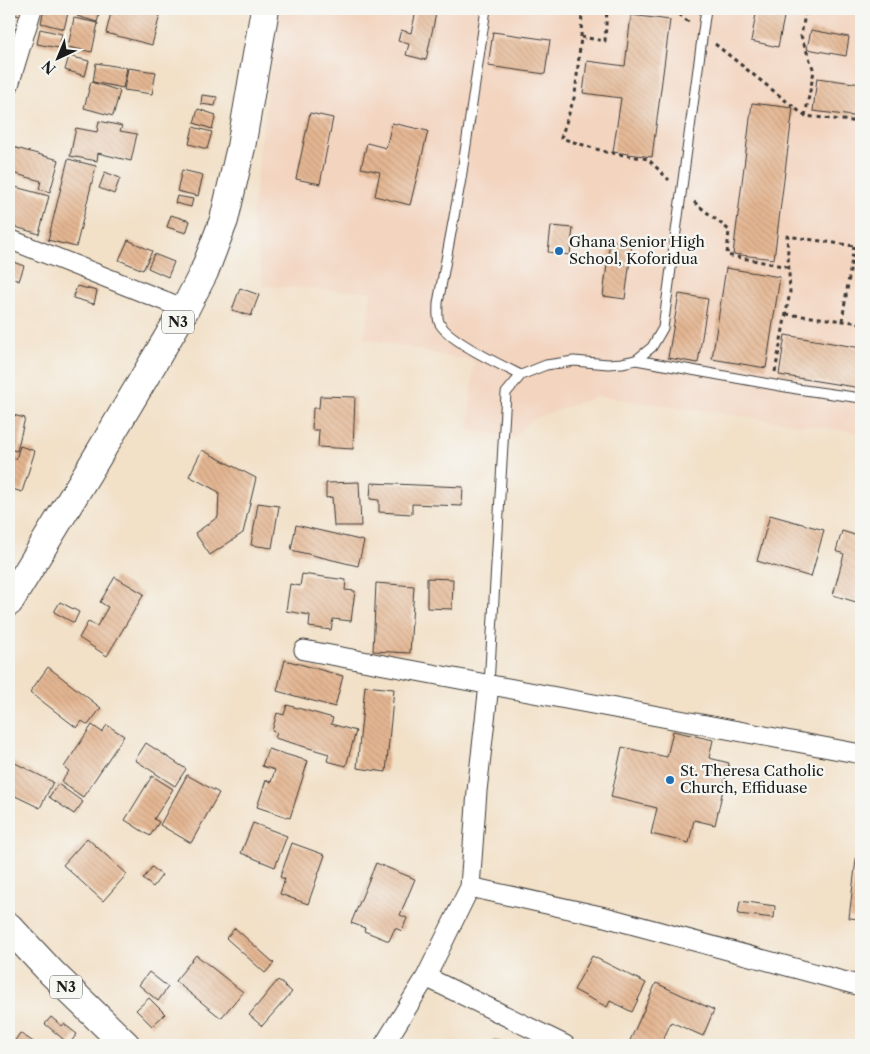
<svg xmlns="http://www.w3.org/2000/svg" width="870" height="1054" viewBox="0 0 870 1054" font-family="'Libre Caslon Text',serif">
	<defs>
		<pattern id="building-back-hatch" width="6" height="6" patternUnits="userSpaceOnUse" patternTransform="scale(1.25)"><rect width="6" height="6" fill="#e4b692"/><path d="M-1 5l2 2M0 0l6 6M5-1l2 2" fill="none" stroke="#c39c7d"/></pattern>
	</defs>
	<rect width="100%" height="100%" fill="#f6f6f2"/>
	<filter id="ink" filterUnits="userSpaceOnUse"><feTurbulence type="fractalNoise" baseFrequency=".02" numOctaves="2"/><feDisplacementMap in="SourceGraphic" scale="10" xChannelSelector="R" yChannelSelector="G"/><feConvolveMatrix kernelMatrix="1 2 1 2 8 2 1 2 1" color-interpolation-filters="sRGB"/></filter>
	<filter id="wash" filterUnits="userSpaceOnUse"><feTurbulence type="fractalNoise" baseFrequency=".0096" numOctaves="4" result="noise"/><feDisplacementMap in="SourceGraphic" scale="20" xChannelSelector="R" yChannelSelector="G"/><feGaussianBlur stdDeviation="1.12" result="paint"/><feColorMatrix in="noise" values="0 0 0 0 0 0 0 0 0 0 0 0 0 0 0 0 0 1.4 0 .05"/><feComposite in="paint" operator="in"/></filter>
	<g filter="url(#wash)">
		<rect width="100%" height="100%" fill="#f2e0c7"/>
		<path fill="#f3d4bf" d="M277,9H861V433L598,396L530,420L514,438L468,429L474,362L365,338L371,292L263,286L252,216Z"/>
		<g id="blocks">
			<path fill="url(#building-back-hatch)" d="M9,9H22L20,16L9,13Z
				M44,9H69L64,29L41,23Z
				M79,9H101L97,22L77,16Z
				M112,9H153L152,13L160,15L152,45L106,33Z
				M368,9H388L387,14Z
				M412,9H437L426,60L406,55L409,44L398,41L401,30L411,33L416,11Z
				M757,9L785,12L778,47L751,41Z
				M631,15L670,20L652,157L613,152L621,98L583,93L587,61L625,66Z
				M74,18L98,23L92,52L68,47Z
				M40,29L62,34L59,48L37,44Z
				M811,30L849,37L846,56L807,49Z
				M493,32L550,40L545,74L488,66Z
				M69,56L89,61L85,76L65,70Z
				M96,63L127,68L123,88L93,82Z
				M128,68L156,72L152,94L124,90Z
				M817,78L861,84V117L813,111Z
				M91,82L120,91L113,116L84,108Z
				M202,95L217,97L215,106L201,104Z
				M752,103L793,108L774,259L733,254Z
				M198,109L216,115L212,129L194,123Z
				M310,113L333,118L320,184L296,179Z
				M99,121L122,126L120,131L137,134L131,161L98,153L97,161L70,156L76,128L97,132Z
				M392,123L428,131L410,205L375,196L380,172L361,168L367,143L386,148Z
				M193,127L212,132L207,149L189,144Z
				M9,146L59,160L50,192L39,189L41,181L9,172Z
				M68,159L96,166L76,247L48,240Z
				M182,170L203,175L198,196L177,191Z
				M105,172L120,178L114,194L99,188Z
				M15,187L49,196L39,234L9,225V209Z
				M177,196L193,199L191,207L175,203Z
				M171,215L190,221L186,233L167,227Z
				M551,226L573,228L570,255L548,252Z
				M128,240L152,251L143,270L119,260Z
				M610,241L632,244L625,299L603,296Z
				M154,254L174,262L168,277L148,268Z
				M13,262L24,266L19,281L9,277Z
				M726,268L780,277L766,368L712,359Z
				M77,286L97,291L94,304L73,298Z
				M240,288L259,295L251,316L232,310Z
				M679,294L708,299L698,363L668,358Z
				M785,335L861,348V388L779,375Z
				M320,396L355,397L353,449L318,447L319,430H312L313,408H319Z
				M9,414L25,418L17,451L9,449Z
				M20,446L35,451L22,492L9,488V465L11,458L16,459Z
				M202,450L256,478L243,533L210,555L195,533L218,517L219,492L189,476Z
				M359,482L361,526H334L332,497L326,498V483Z
				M371,483L463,487L462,506L412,504V514L379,512V500L370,499Z
				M258,503L279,506L272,548L251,545Z
				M770,515L824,530L811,577L757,561Z
				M296,525L364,541L358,566L291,550Z
				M842,531L861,537V583L856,602L833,595L844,554L836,551Z
				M302,574L346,580L345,590L355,591L351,621L333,619L331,630L309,627L310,615L286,611L290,584L300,586Z
				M115,577L144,594L107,656L79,638L88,622L97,626L108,607L100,602Z
				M427,578L453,579L452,609L427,608Z
				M376,583L414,586L410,653L373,651Z
				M60,602L79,612L74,623L54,612Z
				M285,660L343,676L335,707L277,691Z
				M48,667L101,708L88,725L82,721L77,728L30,692Z
				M365,686L394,689L386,772L357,768Z
				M287,705L333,718L331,724L356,731L346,766L327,761L329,754L275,738L277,733L272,731L277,713L284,715Z
				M92,725L102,732L107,725L124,736L83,797L61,782L69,771L64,767Z
				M673,731L713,740L709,758L729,763L715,825L694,820L689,843L651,834L657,808L611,797L622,747L667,757Z
				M146,743L186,769L175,786L135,760Z
				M268,749L308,761L290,818L257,807L266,780L271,782L275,770L262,766Z
				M13,762L53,782L40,808L9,793V770Z
				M187,775L219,793L191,843L160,825Z
				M152,776L173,789L154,819L159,822L150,836L125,820Z
				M58,784L83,802L74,814L49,797Z
				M253,823L287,836L275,867L241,853Z
				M860,826H861V919L849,918Z
				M87,838L127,874L103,901L63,865Z
				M292,843L325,855L308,904L280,894L285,879L280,877Z
				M376,863L415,879L400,915L407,918L402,931L395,928L389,941L364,931L365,928L351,923Z
				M152,867L162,875L153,887L143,879Z
				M740,901L775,906L774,918L738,914Z
				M235,928L274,963L265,973L226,938Z
				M196,955L243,992L221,1018L175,981Z
				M592,956L646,983L632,1012L610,1001L607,1007L574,990Z
				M149,972L168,987L158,1001L139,985Z
				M278,980L292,992L262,1026L249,1015Z
				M656,983L714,1010L703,1036L671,1022L661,1045H628Z
				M149,998L165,1014L152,1026L136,1010Z
				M51,1017L62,1026L64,1024L77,1034L69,1044L45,1024Z
				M20,1033L38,1045H12Z
				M494,1038L508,1045H490Z
				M703,1041L713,1045H701Z"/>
		</g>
	</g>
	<g filter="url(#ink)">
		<use href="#blocks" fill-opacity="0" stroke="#3c3936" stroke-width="1"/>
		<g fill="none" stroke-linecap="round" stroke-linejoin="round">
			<defs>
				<path id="service" d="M486,9L461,179L438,303C438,308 437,317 439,322C446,340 503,366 521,375
					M636,360L797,389L861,398
					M489,685L506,393L521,375L546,365L574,361L608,364L622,363L636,360L652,347L663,328L706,9"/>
				<path id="minor" d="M9,85L32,9
					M9,239L185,309
					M304,650L861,754
					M470,887L605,917L861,986
					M426,977L565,1045
					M384,1045L426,977L470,887L477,791L489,685"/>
				<path id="primary" d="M9,602L96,459L185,309L204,272L224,220L241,147L265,9
					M9,927L52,973L126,1045"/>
			</defs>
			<use href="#service" stroke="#3c3936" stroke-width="11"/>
			<use href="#minor" stroke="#3c3936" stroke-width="21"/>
			<use href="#primary" stroke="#3c3936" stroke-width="30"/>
			<path stroke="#3c3936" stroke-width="3" stroke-dasharray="4 4" stroke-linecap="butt" d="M582,9L581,37L575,95L561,138L606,152L648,159L669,180
				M673,9L691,24
				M581,37L605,41L607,9
				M715,44L805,116L861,122
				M805,116L814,71L801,36L806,9
				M694,202L729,230L727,255L788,267
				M786,314L861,323
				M842,321L854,246
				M775,372L790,292L787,236L861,247"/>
			<use href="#service" stroke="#fff" stroke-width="9"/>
			<use href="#minor" stroke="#fff" stroke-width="19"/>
			<use href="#primary" stroke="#fff" stroke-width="28"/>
		</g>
	</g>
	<g fill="#1f6fb2" stroke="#f6f6f2" stroke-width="2">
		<circle cx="559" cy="251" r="5"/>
		<circle cx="670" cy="780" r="5"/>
	</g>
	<g text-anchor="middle" stroke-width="4.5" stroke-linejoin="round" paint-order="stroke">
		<g fill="#f6f6f2" stroke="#5d5d5c" stroke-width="1">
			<rect x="162" y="310.5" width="32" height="23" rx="4"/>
			<rect x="50" y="975.5" width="32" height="23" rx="4"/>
		</g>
		<g font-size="14" font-weight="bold" fill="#1c1c1c">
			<text x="178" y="327">N3</text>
			<text x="66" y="992">N3</text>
		</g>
		<g font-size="15" fill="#1c1c1c" stroke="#f6f6f2" text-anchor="start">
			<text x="569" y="247">Ghana Senior High<tspan x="569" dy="17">School, Koforidua</tspan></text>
			<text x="680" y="776">St. Theresa Catholic<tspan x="680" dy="17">Church, Effiduase</tspan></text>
		</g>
	</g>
	<rect width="870" height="1054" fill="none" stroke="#f6f6f2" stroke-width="30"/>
	<g transform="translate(58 58) rotate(224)" stroke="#f6f6f2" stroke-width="4" paint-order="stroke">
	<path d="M0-4L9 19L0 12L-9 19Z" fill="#1c1c1c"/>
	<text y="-8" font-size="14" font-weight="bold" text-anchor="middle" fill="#1c1c1c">N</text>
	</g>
</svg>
